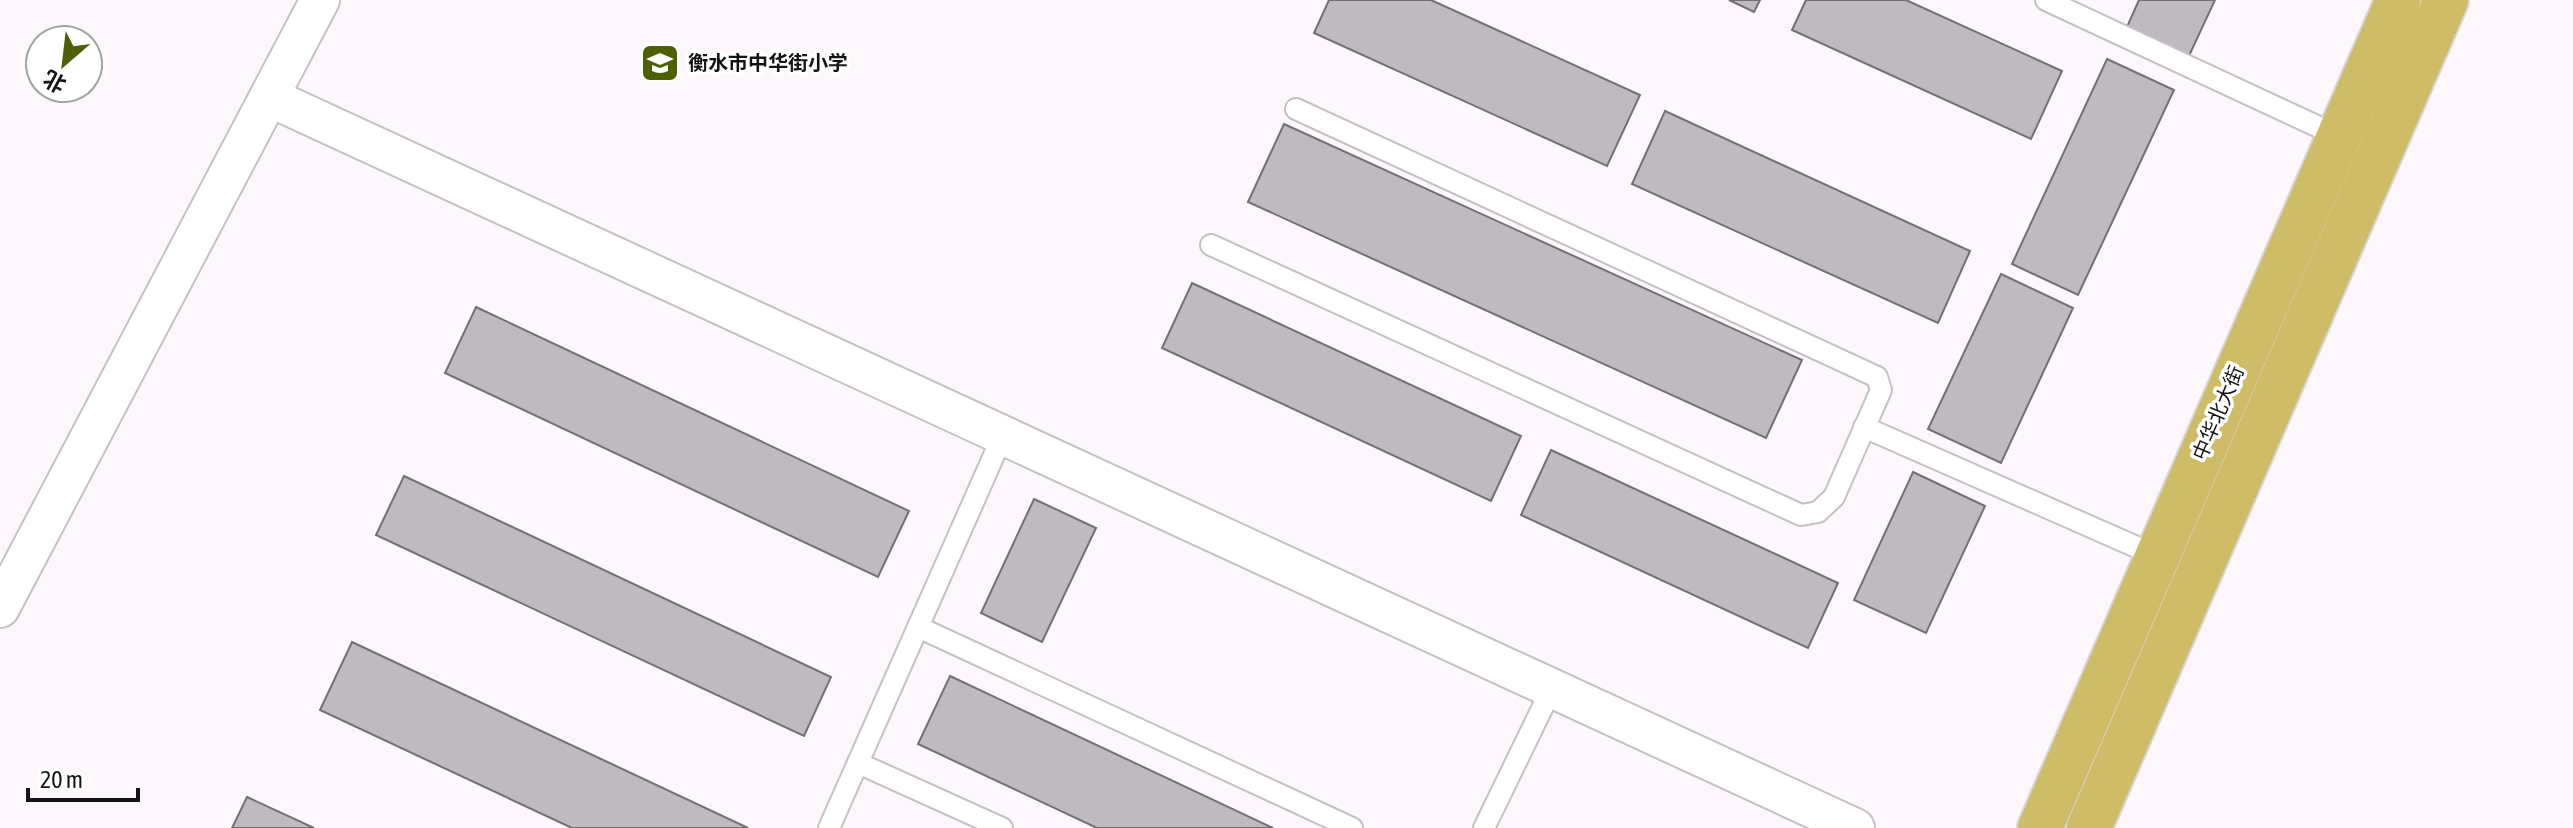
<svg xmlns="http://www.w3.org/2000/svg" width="2573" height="828" viewBox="0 0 2573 828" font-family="'Asap Condensed','Noto Sans SC',sans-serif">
	<rect width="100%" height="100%" fill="#fdf7fc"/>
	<path fill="#bfbabf" stroke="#746f73" stroke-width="2" d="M1329,0H1431L1640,95L1607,166L1314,33Z
		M1729,0H1760L1754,12Z
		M1806,0H1906L2062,71L2031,139L1792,30Z
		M2139,0H2215L2188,58L2126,29Z
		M2107,59L2174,90L2078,295L2012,264Z
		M1665,111L1970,251L1938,323L1632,184Z
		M1284,124L1802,360L1766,438L1248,202Z
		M2001,274L2073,308L2001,463L1928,429Z
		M1192,283L1521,436L1491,501L1162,348Z
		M476,307L909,511L878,577L445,373Z
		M1551,450L1838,583L1808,648L1521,515Z
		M1913,472L1985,506L1926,633L1854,600Z
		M404,476L831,677L804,736L376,535Z
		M1034,499L1096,528L1042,642L981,613Z
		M352,642L748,828H572L320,710Z
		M950,676L1273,828H1097L918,744Z
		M247,797L314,828H232Z"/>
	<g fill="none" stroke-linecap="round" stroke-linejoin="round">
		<defs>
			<path id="lane" d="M2046,0L2338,136
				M1211,245L1801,515L1818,512L1834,497L1881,390L1877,377L1296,109
				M1864,427L2157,556
				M918,627L1352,828
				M858,763L1002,828
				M829,828L1003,435
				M1484,828L1552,688"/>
			<path id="street" d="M269,97L1855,828
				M0,608L320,0"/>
			<path id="primary" d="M2040,828L2398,0
				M2089,828L2446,0"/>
		</defs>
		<use href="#lane" stroke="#c5c0c5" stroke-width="24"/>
		<use href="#street" stroke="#c5c0c5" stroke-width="42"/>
		<use href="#primary" stroke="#d5d5d5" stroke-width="48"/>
		<use href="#lane" stroke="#fff" stroke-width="20"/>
		<use href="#street" stroke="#fff" stroke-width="38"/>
		<use href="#primary" stroke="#cfbc67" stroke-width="44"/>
	</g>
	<defs>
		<symbol id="school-square" viewBox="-11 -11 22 22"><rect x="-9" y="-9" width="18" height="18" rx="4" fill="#4d6006" stroke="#fff"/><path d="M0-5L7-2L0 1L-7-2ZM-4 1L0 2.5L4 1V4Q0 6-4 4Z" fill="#fff"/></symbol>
	</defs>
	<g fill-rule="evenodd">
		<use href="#school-square" x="638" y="41" width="44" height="44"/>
	</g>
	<g text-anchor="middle" stroke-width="7" stroke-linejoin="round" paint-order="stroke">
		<g font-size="20" font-weight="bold" fill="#151315" stroke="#fff" text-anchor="start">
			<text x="688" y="70">衡水市中华街小学</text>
		</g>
		<g font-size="20" fill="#151315" stroke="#fff">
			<text transform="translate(2218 413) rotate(-67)" y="7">中华北大街</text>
		</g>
	</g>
	<g transform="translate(64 64) rotate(208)"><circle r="38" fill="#ffffff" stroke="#a1a1a1" stroke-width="2"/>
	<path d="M0-6L14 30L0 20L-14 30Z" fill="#4d6006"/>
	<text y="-12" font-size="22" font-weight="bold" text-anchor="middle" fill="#151315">北</text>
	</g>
	<path d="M28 788v12h110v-12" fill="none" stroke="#151315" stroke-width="4"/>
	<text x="40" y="788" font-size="24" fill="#151315" stroke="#ffffff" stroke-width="6" paint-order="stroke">20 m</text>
</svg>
